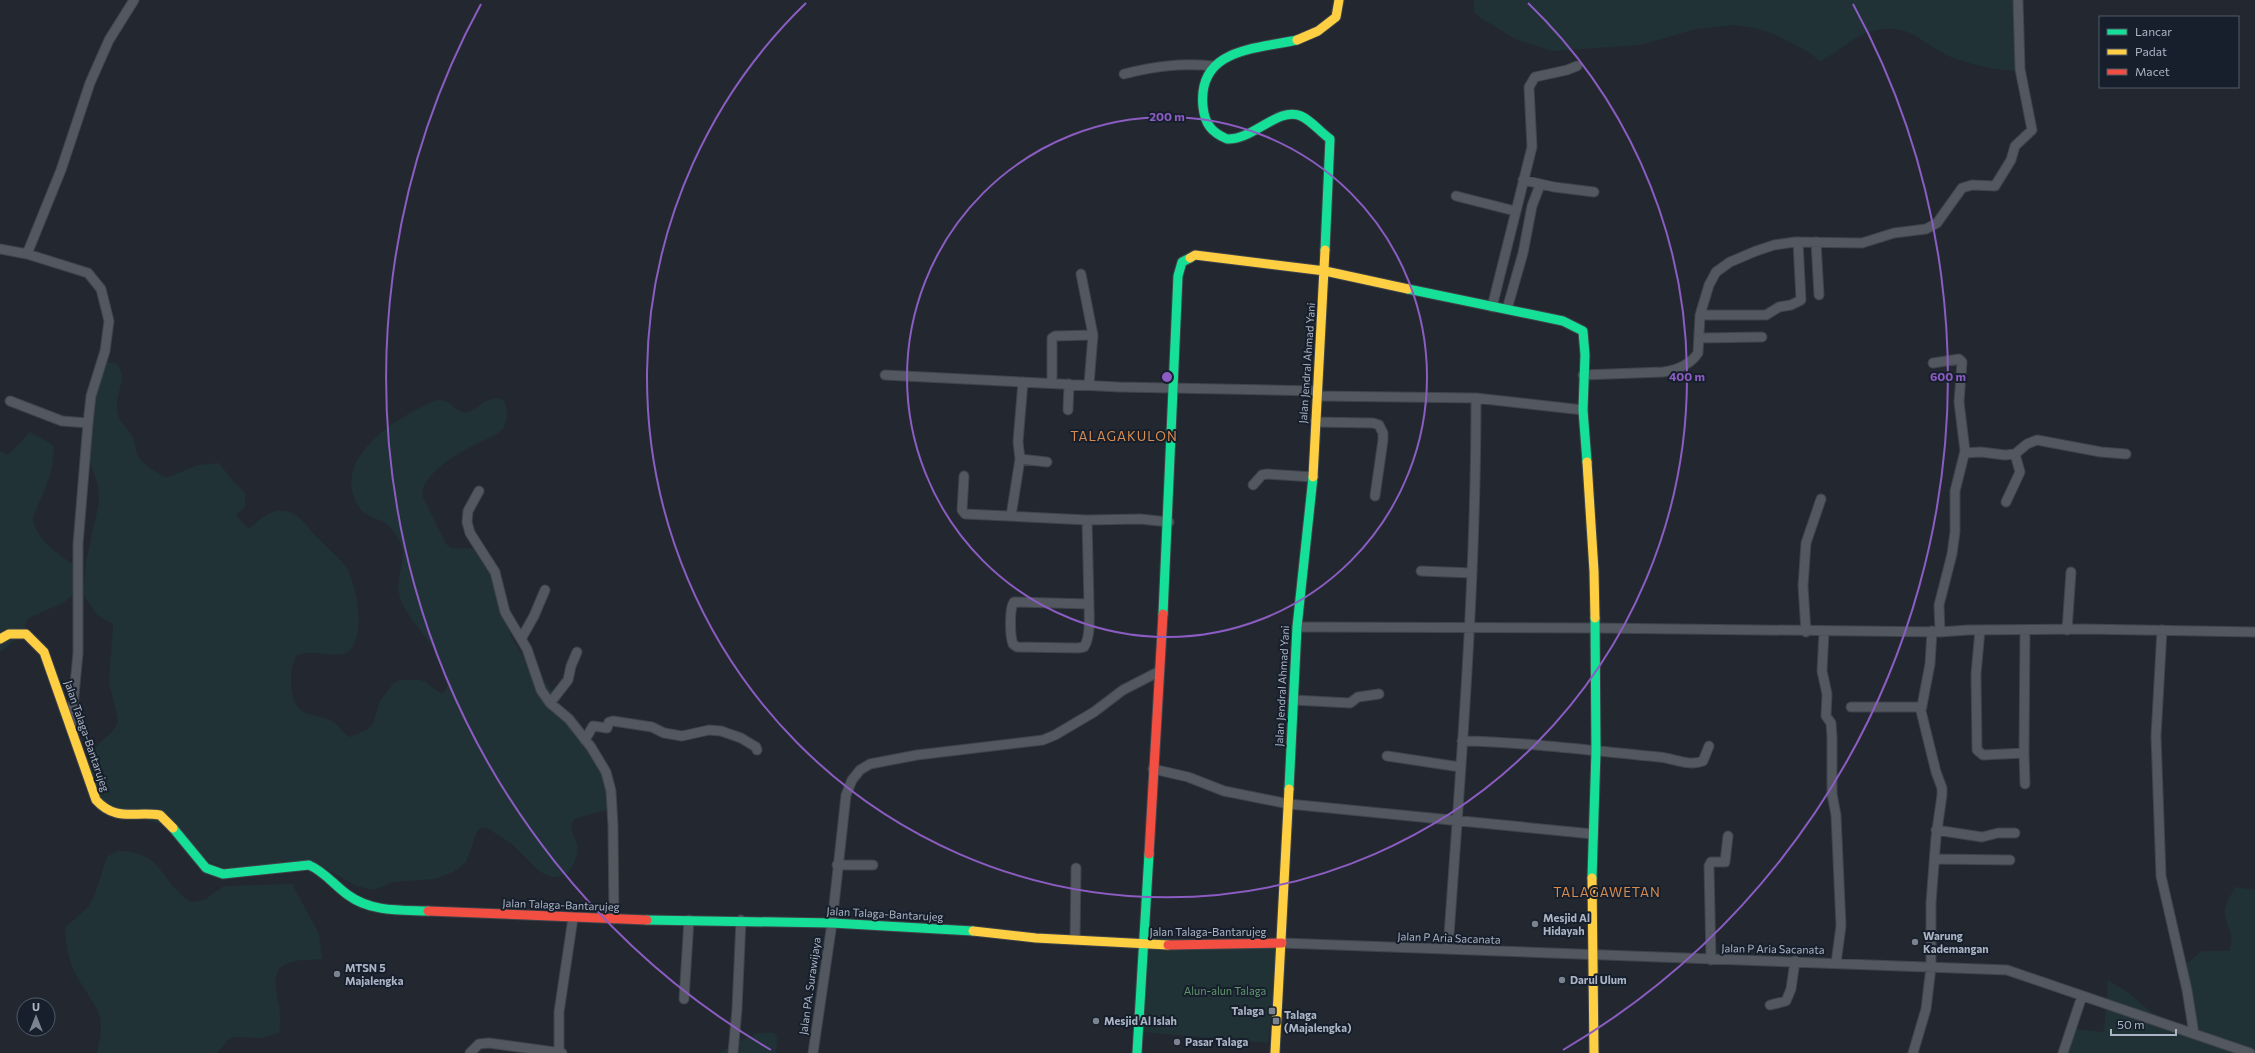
<svg xmlns="http://www.w3.org/2000/svg" width="2255" height="1053" viewBox="0 0 2255 1053" font-family="Commissioner,sans-serif">
	<rect width="100%" height="100%" fill="#232830"/>
	<path fill="#203236" d="M1474,0H2019L2020,71C1997,70 1975,66 1954,58C1923,47 1913,21 1873,31C1853,35 1839,53 1820,61L1807,51L1778,36L1760,29L1735,25L1696,29L1640,45L1552,51L1515,39L1478,16L1474,12Z
		M103,363H116C129,376 115,394 117,410C118,421 125,426 131,434C136,440 134,448 137,454C142,464 157,473 166,478L198,465L219,463L231,479L245,493V507L236,515L249,529C260,519 272,507 289,512C299,515 307,526 314,534C324,545 337,555 346,567C357,584 366,636 349,651C337,661 313,647 296,656C289,669 288,702 302,711C312,717 325,716 335,723C341,727 343,734 350,737L368,729L373,724L380,701L393,684L399,680H420L427,683L438,692L444,693C459,672 418,630 407,612C386,581 412,564 399,540C396,535 391,527 386,524C379,519 368,517 362,511C327,466 386,424 422,407C428,404 434,400 441,400C451,401 458,415 468,412C482,408 486,394 503,400C509,409 508,420 503,429C495,437 485,439 476,444C458,453 422,474 422,495L446,544L451,548L482,549L488,559L502,612L512,638L525,659L548,685L609,779L612,808L574,819C568,829 573,833 576,842C580,852 574,865 568,873L557,877H551L539,871L512,844L487,828H481L477,831L466,862L453,872L435,879L392,882L374,890L356,886L318,864L232,872L210,862L164,825L103,807C95,787 82,763 99,744C106,736 116,732 118,720L109,683L113,624L97,615L83,594L86,562L99,503L98,484L87,456L93,379Z
		M30,432L53,445C56,471 42,494 33,517C33,537 60,557 77,566L74,594L63,603L28,618L22,635L0,652V451L8,455Z
		M117,851C166,851 159,884 192,902L204,900L224,886L292,884L319,934L322,959C311,960 299,959 288,963C267,970 279,999 280,1014C280,1020 280,1027 279,1033L261,1038L233,1037L228,1040L217,1053H97C108,1010 94,1008 75,973C68,959 66,944 65,928L88,907L94,897L107,857Z
		M2235,887L2255,890V1053H2064L2065,1028L2104,1032L2108,980L2129,993L2152,1013L2196,1030L2186,976L2187,964L2202,951H2229C2236,936 2227,928 2225,914C2224,904 2231,896 2235,887Z
		M1146,937L1281,946L1268,1043L1143,1032Z
		M757,1033H774L777,1038L776,1053H718Z"/>
	<g fill="none" stroke-linecap="round" stroke-linejoin="round">
		<defs>
			<path id="street" d="M1124,74C1155,66 1181,63 1213,66
				M1523,180L1554,187L1594,192
				M1456,196L1515,211
				M1816,242L1819,295
				M0,249L27,254
				M1081,274L1093,335L1089,384
				M1492,307L1532,147L1529,87L1535,77L1567,70L1577,66
				M1507,309L1523,253L1532,206L1540,185
				M1700,315H1766L1779,307L1791,305L1801,300L1798,242
				M1700,338L1762,337
				M1933,363L1959,359L1962,362L1959,402L1965,451L1955,491V532L1952,554L1939,605L1940,632
				M885,375L1119,387L1318,391
				M1583,375L1663,372C1677,370 1690,365 1698,353L1700,315L1709,285L1716,272L1730,262L1756,251L1774,245L1795,242L1862,243L1894,233L1926,229L1937,223L1962,188L1972,185L1995,186L2011,160L2015,146L2032,130L2020,69L2018,0
				M1052,383V338L1055,336L1093,335
				M1318,396L1476,398L1583,410
				M10,401L62,421L88,423
				M1068,410L1069,384
				M1315,422L1373,423L1379,425L1383,433V440L1375,496
				M1965,453L1981,452L2005,455L2015,454L2027,444L2037,440L2101,452L2126,454
				M1020,459L1047,462
				M964,476L962,510L965,514L1087,520
				M1253,485L1262,475L1267,474L1313,477
				M479,491L468,511L467,522L470,533L495,572L505,612L527,649L541,690L550,703L569,719L591,747L606,772L611,791L613,826L614,919
				M2006,502L2020,472L2015,454
				M1011,516L1020,459L1018,442L1023,382
				M1421,571L1471,573
				M1089,604L1014,602C1009,608 1010,637 1013,644L1017,647L1078,648L1084,647C1091,636 1089,617 1089,604L1087,520L1140,519L1169,522
				M1297,627L1595,628L1940,632L1968,630L2084,629L2255,632
				M1980,630L1976,674L1977,750L1983,755L2024,753L2025,784
				M2067,630L2071,572
				M2162,630L2156,736L2161,876L2187,990L2194,1034
				M1806,632L1803,586L1806,543L1821,499
				M1824,632L1822,671L1827,694L1826,716L1831,723L1832,737V794L1836,815L1841,926L1836,963
				M521,639L534,616L545,590
				M1293,700L1350,703L1358,697L1379,694
				M550,703L568,680L571,666L577,652
				M1851,707H1922
				M71,727L78,653V544L88,423L91,396L105,351L109,321L101,289L88,273L27,254L61,170L90,83L109,40L134,0
				M585,740L593,726L607,728L609,722L613,721L652,727L664,733L682,736L709,730L721,731L741,738L756,747L757,750
				M1462,741C1528,742 1593,751 1659,757C1673,758 1689,767 1703,761L1709,746
				M2024,753L2025,630
				M1387,756L1460,767
				M1153,769L1188,777L1224,791L1289,804L1593,834
				M1936,830L1982,837L1998,833H2015
				M1935,859L2010,860
				M837,865H873
				M1075,940L1076,868
				M1282,943L2007,970L2250,1053
				M1448,949C1461,766 1476,582 1476,398
				M1711,960L1709,866L1711,862H1725L1728,836
				M684,999L689,920
				M1770,1005L1786,1001L1791,989L1795,961
				M470,1053L479,1044L489,1043L562,1053
				M559,1053V1012L573,918
				M733,1053L737,1009L741,920
				M813,1053L832,923L846,795L852,780L860,770L870,764L917,755L1043,740L1055,735L1094,712L1123,690L1158,672
				M1913,1053L1926,1009L1931,967V903L1936,837L1942,795V788L1936,772L1921,711L1930,664L1932,631
				M2063,1053L2082,996"/>
			<path id="fast" d="M1297,40C1256,49 1197,48 1203,107C1205,124 1211,132 1227,139C1254,140 1278,106 1301,116C1312,121 1320,132 1330,139L1325,250
				M1408,289L1563,321L1583,331L1585,355L1583,410L1587,462
				M1163,614L1178,276L1182,262L1190,258
				M1289,789L1297,627L1313,477
				M173,828L206,868L223,874L309,865C325,872 334,885 348,895C371,912 400,910 428,911
				M1592,878L1596,751L1595,618
				M647,920L832,923L973,931
				M1137,1053L1149,854"/>
			<path id="slow" d="M1297,40L1318,31L1336,17L1339,0
				M1190,258L1195,255L1325,271L1408,289
				M1587,462L1594,571L1595,618
				M1313,477L1325,250
				M0,639L9,634H26L44,652L96,800C116,822 134,811 160,815L173,828
				M1592,878L1594,1053
				M973,931L1036,938L1168,945
				M1275,1053L1289,789"/>
			<path id="jam" d="M1149,854L1163,614
				M428,911L647,920
				M1168,945L1282,943"/>
		</defs>
		<use href="#street" stroke="#3f434a" stroke-width="11"/>
		<use href="#fast" stroke="#3f434a" stroke-width="11"/>
		<use href="#slow" stroke="#3f434a" stroke-width="11"/>
		<use href="#jam" stroke="#3f434a" stroke-width="11"/>
		<use href="#street" stroke="#525760" stroke-width="9"/>
		<use href="#fast" stroke="#16e098" stroke-width="9"/>
		<use href="#slow" stroke="#ffcf43" stroke-width="9"/>
		<use href="#jam" stroke="#f24e42" stroke-width="9"/>
	</g>
	<g fill="none" stroke="#8b5cc1" stroke-width="2">
		<circle cx="1167" cy="377" r="260"/>
		<path d="M1528 3A520 520 0 1 1 806 3"/>
		<path d="M771 1050A781 781 0 0 1 481 4M1853 4A781 781 0 0 1 1563 1050"/>
	</g>
	<g fill="#7b8390" stroke="#161f2b" stroke-width="1.5">
		<circle cx="1535" cy="924" r="4"/>
		<circle cx="1915" cy="942" r="4"/>
		<circle cx="337" cy="974" r="4"/>
		<circle cx="1562" cy="980" r="4"/>
		<rect x="1268" y="1007" width="8" height="8" rx="2"/>
		<circle cx="1096" cy="1021" r="4"/>
		<rect x="1272" y="1017" width="8" height="8" rx="2"/>
		<circle cx="1177" cy="1042" r="4"/>
	</g>
	<g text-anchor="middle" stroke-width="4" stroke-linejoin="round" paint-order="stroke">
		<g font-size="11" fill="#aab4c4" stroke="#161f2b">
			<text transform="translate(1307 363) rotate(-86)" y="4">Jalan Jendral Ahmad Yani</text>
			<text transform="translate(1282 686) rotate(-87)" y="4">Jalan Jendral Ahmad Yani</text>
			<text transform="translate(87 736) rotate(71)" y="4">Jalan Talaga-Bantarujeg</text>
			<text transform="translate(561 905) rotate(2)" y="4">Jalan Talaga-Bantarujeg</text>
			<text transform="translate(885 914) rotate(3)" y="4">Jalan Talaga-Bantarujeg</text>
			<text x="1208" y="936">Jalan Talaga-Bantarujeg</text>
			<text transform="translate(1449 938) rotate(2)" y="4">Jalan P Aria Sacanata</text>
			<text transform="translate(1773 949) rotate(1)" y="4">Jalan P Aria Sacanata</text>
			<text transform="translate(810 986) rotate(-82)" y="4">Jalan PA. Surawijaya</text>
		</g>
		<g font-size="11" font-weight="bold" fill="#aab4c4" stroke="#161f2b" text-anchor="start">
			<text x="1543" y="922">Mesjid Al<tspan x="1543" dy="13">Hidayah</tspan></text>
			<text x="1923" y="940">Warung<tspan x="1923" dy="13">Kademangan</tspan></text>
			<text x="345" y="972">MTSN 5<tspan x="345" dy="13">Majalengka</tspan></text>
			<text x="1570" y="984">Darul Ulum</text>
			<text x="1264" y="1015" text-anchor="end">Talaga</text>
			<text x="1284" y="1019">Talaga<tspan x="1284" dy="13">(Majalengka)</tspan></text>
			<text x="1104" y="1025">Mesjid Al Islah</text>
			<text x="1185" y="1046">Pasar Talaga</text>
		</g>
		<g font-size="11" fill="#60956d" stroke="#161f2b">
			<text x="1225" y="995">Alun-alun Talaga</text>
		</g>
		<g font-size="13" letter-spacing="1" fill="#da8c4e" stroke="#161f2b">
			<text x="1124" y="441">TALAGAKULON</text>
			<text x="1607" y="897">TALAGAWETAN</text>
		</g>
	</g>
	<circle cx="1167" cy="377" r="6" fill="#8b5cc1" stroke="#161f2b" stroke-width="2"/>
	<g font-size="12" text-anchor="middle" font-weight="bold" fill="#8b5cc1" stroke="#161f2b" stroke-width="4" stroke-linejoin="round" paint-order="stroke">
		<text x="1167" y="121">200 m</text>
		<text x="1687" y="381">400 m</text>
		<text x="1948" y="381">600 m</text>
	</g>
	<rect x="2099" y="16" width="140" height="72" fill="#161f2b" stroke="#515b68"/>
	<rect x="2107" y="29" width="20" height="6" fill="#16e098" stroke="#515b68"/>
	<text x="2135" y="36" font-size="12" fill="#aab4c4">Lancar</text>
	<rect x="2107" y="49" width="20" height="6" fill="#ffcf43" stroke="#515b68"/>
	<text x="2135" y="56" font-size="12" fill="#aab4c4">Padat</text>
	<rect x="2107" y="69" width="20" height="6" fill="#f24e42" stroke="#515b68"/>
	<text x="2135" y="76" font-size="12" fill="#aab4c4">Macet</text>
	<g transform="translate(36 1017)"><circle r="19" fill="#161f2b" stroke="#515b68"/>
	<path d="M0-3L7 15L0 10L-7 15Z" fill="#7b8390"/>
	<text y="-6" font-size="11" font-weight="bold" text-anchor="middle" fill="#aab4c4">U</text>
	</g>
	<path d="M2111 1029v6h65v-6" fill="none" stroke="#aab4c4" stroke-width="2"/>
	<text x="2117" y="1029" font-size="12" fill="#aab4c4" stroke="#161f2b" stroke-width="3" paint-order="stroke">50 m</text>
</svg>
